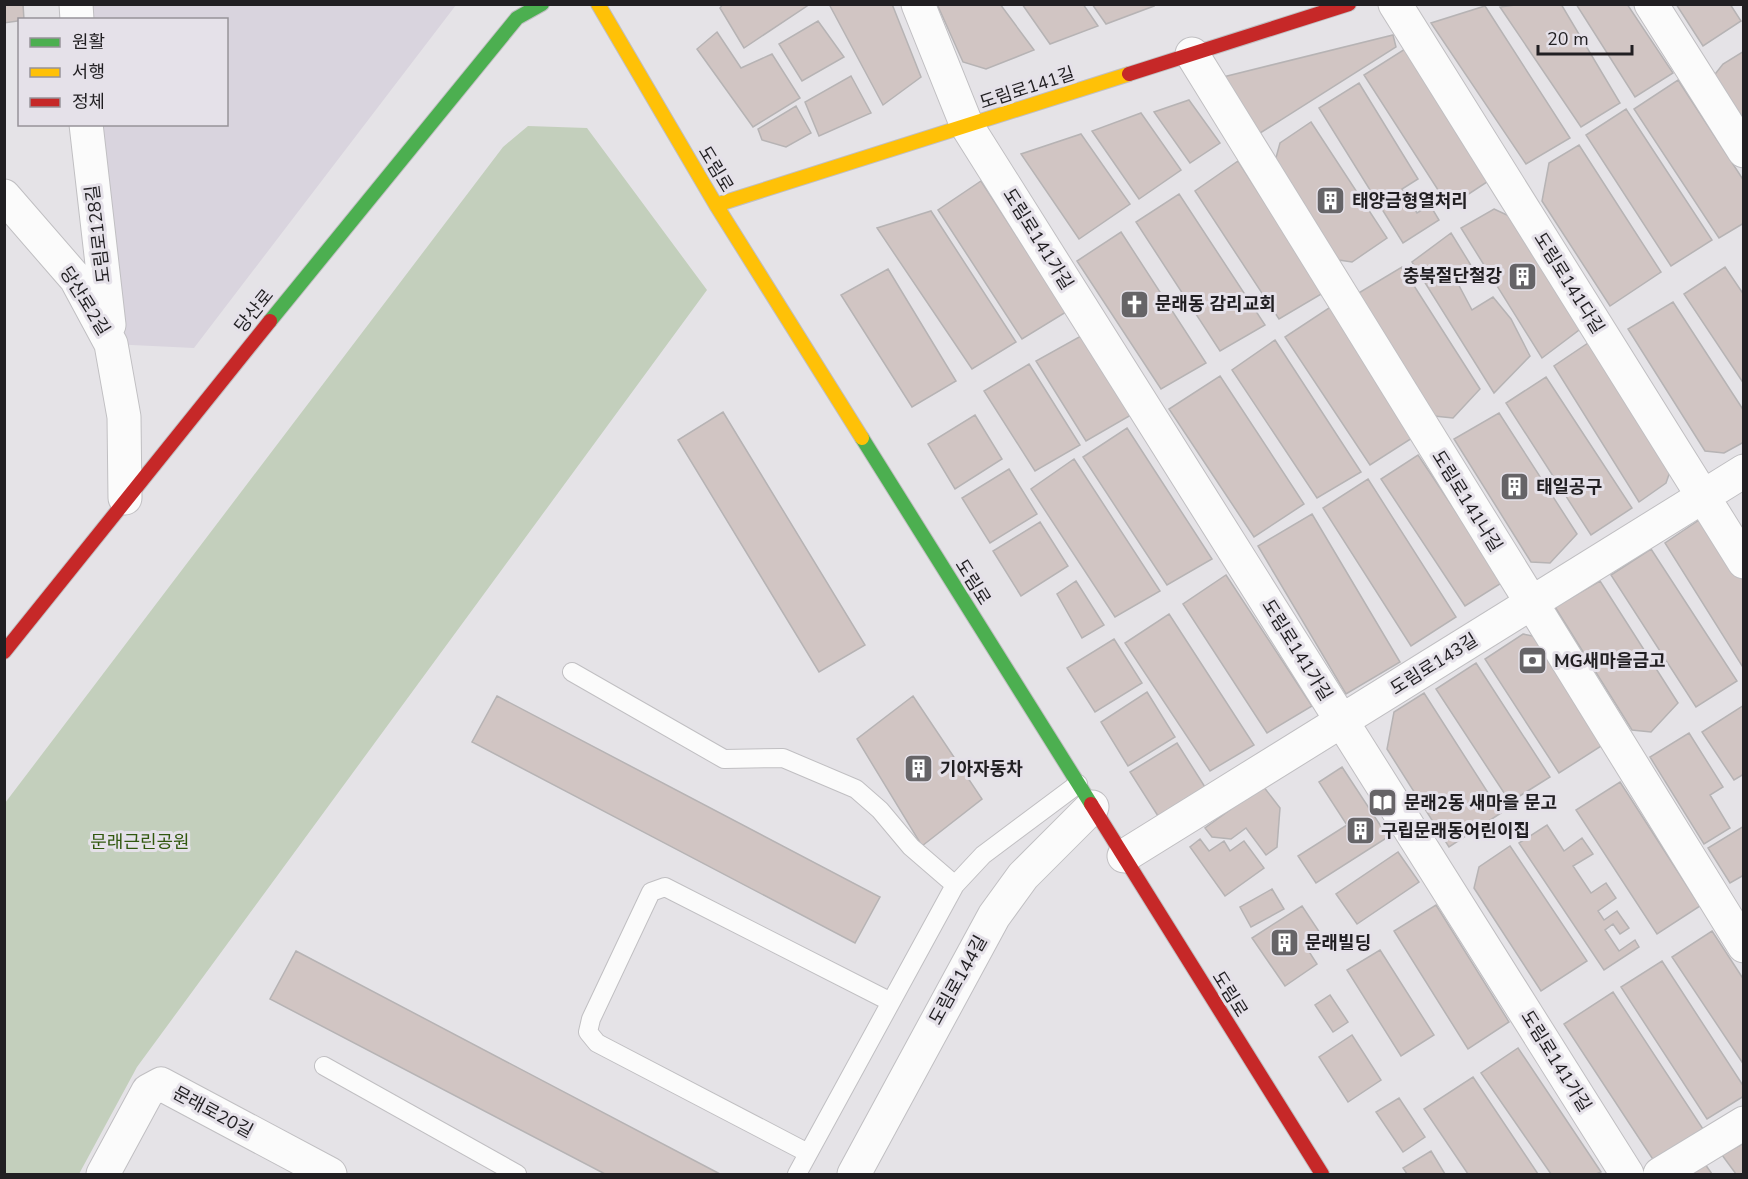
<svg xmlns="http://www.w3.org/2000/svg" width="1748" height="1179" viewBox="0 0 1748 1179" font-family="'Nunito Sans','Noto Sans KR',sans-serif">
	<rect width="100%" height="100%" fill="#e5e3e7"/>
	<path fill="#d9d4de" d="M79,5H456L194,348L111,344L91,125L226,124V20L81,19Z"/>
	<path fill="#c3cfbc" d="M528,126L587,128L707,290L137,1067L79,1174H5V803L503,147Z"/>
	<path fill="#d1c5c3" stroke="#b6b3b4" stroke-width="1.5" d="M4,4H23L24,20L4,23Z
		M723,4H810L744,48L720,8Z
		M829,4H892L921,77L883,105Z
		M937,4H1000L1034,50L986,69L963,62Z
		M1022,4H1083L1098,26L1050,44Z
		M1092,4H1153L1154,6L1106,24Z
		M1523,4H1561L1620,103L1581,127L1500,7Z
		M1576,4H1627L1673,73L1635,97Z
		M1676,4H1730L1741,21L1703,46Z
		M1485,6L1570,138L1526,164L1431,23Z
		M818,21L844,57L802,81L779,44Z
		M717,32L741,68L772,54L800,98L753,127L697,49Z
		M1393,35L1396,47L1257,135L1223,77Z
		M1405,49L1490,180L1449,207L1364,75Z
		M1744,51V124L1712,78L1723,64Z
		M851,76L871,113L819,136L805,102Z
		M1678,80L1744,181V223L1719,238L1634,109Z
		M1359,83L1418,179L1402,189L1417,213L1430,205L1439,220L1403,243L1319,108Z
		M1189,100L1220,143L1190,163L1154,112Z
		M796,106L811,133L786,147L762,140L758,129Z
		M1626,109L1712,240L1671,266L1586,135Z
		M1141,113L1181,170L1139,199L1092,131Z
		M1311,122L1387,238L1352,262L1339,260L1274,165L1280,143Z
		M1081,134L1130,204L1079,239L1021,154Z
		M1579,145L1661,272L1610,306L1542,201L1549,163Z
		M1238,161L1323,293L1279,319L1195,191Z
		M981,181L1066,312L1022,339L938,210Z
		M1179,194L1265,325L1220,351L1136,222Z
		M1494,209L1520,221L1587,324L1542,358L1461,228Z
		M931,211L1016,342L972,369L877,228Z
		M1121,232L1206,363L1161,389L1077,261Z
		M1451,233L1472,267L1455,278L1472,310L1493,297L1511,319L1530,356L1494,393L1412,262Z
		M1402,267L1480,389L1453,418L1434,416L1357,294Z
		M1725,267L1744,295V384L1684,294Z
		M888,269L956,381L912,407L841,295Z
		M1673,302L1744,411V442L1724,453L1705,451L1628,329Z
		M1335,304L1420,433L1370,465L1285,337Z
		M1081,336L1131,415L1086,441L1036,361Z
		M1594,339L1672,466L1666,483L1639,502L1554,366Z
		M1275,340L1361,472L1317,498L1232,370Z
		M1029,364L1080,445L1035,471L984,391Z
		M1220,376L1304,504L1254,537L1169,409Z
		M1546,377L1632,508L1591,535L1506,403Z
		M723,412L865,645L819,672L678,440Z
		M1499,413L1577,534L1550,563L1531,562L1454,439Z
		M975,415L1002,459L955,489L928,444Z
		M1127,428L1212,559L1167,585L1083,457Z
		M1418,455L1503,582L1465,606L1381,479Z
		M1074,459L1160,591L1115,617L1031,489Z
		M1009,469L1037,514L990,543L962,498Z
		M1368,479L1456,617L1411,646L1323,508Z
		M1312,514L1400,662L1346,694L1258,546Z
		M1705,516L1744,580V669L1665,543Z
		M1040,522L1068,566L1021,596L993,551Z
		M1651,549L1737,681L1696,707L1611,575Z
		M1226,575L1312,706L1267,733L1183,604Z
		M1076,581L1104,625L1082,638L1057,594Z
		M1600,581L1678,703L1651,732L1632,730L1555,607Z
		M1169,614L1254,745L1210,771L1125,643Z
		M1523,634L1542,638L1609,741L1559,773L1485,659Z
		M1114,639L1142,683L1095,712L1067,668Z
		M1476,663L1550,777L1510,802L1436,689Z
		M1147,692L1175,737L1128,766L1101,722Z
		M1424,693L1501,813L1449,847L1387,749L1394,712Z
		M497,696L880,897L855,943L472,742Z
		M913,696L982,799L922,846L857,739Z
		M1744,705V774L1734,780L1702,732Z
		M1689,733L1723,787L1710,795L1730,828L1704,844L1650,757Z
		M1177,743L1205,787L1158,816L1130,772Z
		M1342,767L1388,837L1316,883L1298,856L1347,825L1319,782Z
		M1620,782L1700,906L1657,934L1576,810Z
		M1263,786L1280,808L1277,847L1266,855L1246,828L1231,839L1212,837L1205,828Z
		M1547,825L1564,851L1582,838L1593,854L1573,866L1591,893L1606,883L1616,898L1598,911L1604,920L1617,911L1629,928L1620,934L1613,924L1605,930L1619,951L1635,940L1639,947L1604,970L1519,843Z
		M1744,826V875L1730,883L1708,848Z
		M1200,839L1209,851L1224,841L1230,851L1244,841L1264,868L1225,896L1190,847Z
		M1510,846L1587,961L1541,991L1474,888L1479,867Z
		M1398,852L1419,882L1357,924L1336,894Z
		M1272,889L1284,909L1251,927L1240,907Z
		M1436,905L1509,1022L1468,1049L1394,931Z
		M1302,906L1322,936L1306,947L1317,964L1285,986L1252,938Z
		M1712,931L1744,980V1065L1672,957Z
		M1380,950L1434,1035L1401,1056L1347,970Z
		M296,951L720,1174H605L270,999Z
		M1662,961L1744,1087V1096L1707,1119L1621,987Z
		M1613,992L1703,1129L1654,1161L1564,1024Z
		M1330,995L1348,1022L1333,1032L1315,1005Z
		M1352,1035L1381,1080L1348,1102L1319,1057Z
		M1518,1048L1601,1172L1596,1174H1551L1481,1073Z
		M1473,1077L1538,1174H1468L1424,1109Z
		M1399,1098L1425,1137L1403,1152L1376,1112Z
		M1744,1143V1174H1736L1722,1155Z
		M1431,1151L1445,1174H1407L1403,1168Z
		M1705,1164L1712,1174H1688Z"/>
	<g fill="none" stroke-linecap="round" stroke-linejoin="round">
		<defs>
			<path id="lane" d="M572,672L724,759L783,758L856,789L880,810L911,847L955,885
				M324,1066L517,1174
				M808,1153L597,1043L588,1032L591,1019L651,892L665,887L891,1002
				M797,1174L955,885L983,855L1078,784"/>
			<path id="street" d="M76,4L77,20
				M918,4L967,126L1627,1174
				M1395,4L1744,562
				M1651,4L1744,151
				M1192,54L1744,946
				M86,124L109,325
				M4,196L76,279L111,344L124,417L125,498
				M1124,856L1744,471
				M103,1174L148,1091L161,1084L330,1174
				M854,1174L994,916L1023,876L1092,807
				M1660,1174L1744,1123"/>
			<path id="fast" d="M270,321L517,18L542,4
				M862,438L1091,804"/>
			<path id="slow" d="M598,4L716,205L862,438
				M716,205L1129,74"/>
			<path id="jam" d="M1129,74L1349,4
				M4,652L270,321
				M1091,804L1322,1174"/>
		</defs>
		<use href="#lane" stroke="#c0bfc2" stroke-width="20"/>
		<use href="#street" stroke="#c0bfc2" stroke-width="35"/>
		<use href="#fast" stroke="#c0bfc2" stroke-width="16"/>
		<use href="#slow" stroke="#c0bfc2" stroke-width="16"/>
		<use href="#jam" stroke="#c0bfc2" stroke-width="16"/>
		<use href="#lane" stroke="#fbfbfb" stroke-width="18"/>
		<use href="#street" stroke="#fbfbfb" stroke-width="33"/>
		<use href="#fast" stroke="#4caf50" stroke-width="14"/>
		<use href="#slow" stroke="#ffc107" stroke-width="14"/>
		<use href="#jam" stroke="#c62828" stroke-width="14"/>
	</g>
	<defs>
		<symbol id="building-square" viewBox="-11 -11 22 22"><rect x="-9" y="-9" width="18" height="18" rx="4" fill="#666467" stroke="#e5e1e9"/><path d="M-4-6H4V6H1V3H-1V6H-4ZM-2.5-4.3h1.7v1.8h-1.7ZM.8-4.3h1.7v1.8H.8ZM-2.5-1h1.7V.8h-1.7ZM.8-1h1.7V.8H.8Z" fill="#fff"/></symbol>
		<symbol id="church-square" viewBox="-11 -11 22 22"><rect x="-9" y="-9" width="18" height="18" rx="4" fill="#666467" stroke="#e5e1e9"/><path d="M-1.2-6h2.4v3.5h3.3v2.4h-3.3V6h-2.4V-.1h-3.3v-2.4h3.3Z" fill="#fff"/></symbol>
		<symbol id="bank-square" viewBox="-11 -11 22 22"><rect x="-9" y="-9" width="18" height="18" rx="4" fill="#666467" stroke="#e5e1e9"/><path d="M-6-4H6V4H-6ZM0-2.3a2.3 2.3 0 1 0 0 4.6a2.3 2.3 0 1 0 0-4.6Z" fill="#fff"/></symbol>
		<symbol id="library-square" viewBox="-11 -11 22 22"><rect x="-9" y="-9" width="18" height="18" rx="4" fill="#666467" stroke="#e5e1e9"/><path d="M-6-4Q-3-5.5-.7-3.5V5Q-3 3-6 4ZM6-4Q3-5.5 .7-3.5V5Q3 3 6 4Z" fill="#fff"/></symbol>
	</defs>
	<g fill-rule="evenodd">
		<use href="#building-square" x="1314" y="184" width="33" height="33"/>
		<use href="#building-square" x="1506" y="260" width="33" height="33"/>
		<use href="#church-square" x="1118" y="288" width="33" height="33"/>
		<use href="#building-square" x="1498" y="470" width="33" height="33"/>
		<use href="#bank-square" x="1516" y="644" width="33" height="33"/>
		<use href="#building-square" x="902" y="752" width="33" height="33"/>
		<use href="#library-square" x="1366" y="786" width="33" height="33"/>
		<use href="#building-square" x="1344" y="814" width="33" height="33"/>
		<use href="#building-square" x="1268" y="926" width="33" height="33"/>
	</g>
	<g text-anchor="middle" stroke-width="6" stroke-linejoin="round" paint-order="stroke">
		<g font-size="18" fill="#211f22" stroke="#e5e1e9">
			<text transform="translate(1027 88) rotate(-18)" y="6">도림로141길</text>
			<text transform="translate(716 169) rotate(59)" y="6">도림로</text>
			<text transform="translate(98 234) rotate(-97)" y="6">도림로128길</text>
			<text transform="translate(1038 239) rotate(58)" y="6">도림로141가길</text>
			<text transform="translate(1569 283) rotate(58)" y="6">도림로141다길</text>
			<text transform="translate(85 301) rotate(58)" y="6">당산로2길</text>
			<text transform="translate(254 311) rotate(-51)" y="6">당산로</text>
			<text transform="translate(1467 501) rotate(58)" y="6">도림로141나길</text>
			<text transform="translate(973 582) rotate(58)" y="6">도림로</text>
			<text transform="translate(1297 650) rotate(58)" y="6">도림로141가길</text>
			<text transform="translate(1434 664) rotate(-32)" y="6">도림로143길</text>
			<text transform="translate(958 980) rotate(-61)" y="6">도림로144길</text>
			<text transform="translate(1230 994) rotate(58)" y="6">도림로</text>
			<text transform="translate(1556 1061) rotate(58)" y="6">도림로141가길</text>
			<text transform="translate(213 1112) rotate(28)" y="6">문래로20길</text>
		</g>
		<g font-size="18" font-weight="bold" fill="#211f22" stroke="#e5e1e9" text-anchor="start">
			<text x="1352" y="207">태양금형열처리</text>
			<text x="1502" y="282" text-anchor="end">충북절단철강</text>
			<text x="1155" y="310">문래동 감리교회</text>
			<text x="1536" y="493">태일공구</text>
			<text x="1554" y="667">MG새마을금고</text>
			<text x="940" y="775">기아자동차</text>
			<text x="1404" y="809">문래2동 새마을 문고</text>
			<text x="1381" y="837">구립문래동어린이집</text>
			<text x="1305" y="949">문래빌딩</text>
		</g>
		<g font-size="18" fill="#31570e" stroke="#e5e1e9">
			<text x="140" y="848">문래근린공원</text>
		</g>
	</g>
	<rect width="1748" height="1179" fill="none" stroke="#211f22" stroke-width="12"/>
	<rect x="18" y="18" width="210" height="108" fill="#e5e1e9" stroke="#979399" stroke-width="1.5"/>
	<rect x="30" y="38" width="30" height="9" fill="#4caf50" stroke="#979399" stroke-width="1.5"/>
	<text x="72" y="48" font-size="18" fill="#211f22">원활</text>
	<rect x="30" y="68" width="30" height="9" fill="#ffc107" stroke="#979399" stroke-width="1.5"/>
	<text x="72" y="78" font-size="18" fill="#211f22">서행</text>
	<rect x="30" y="98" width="30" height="9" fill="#c62828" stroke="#979399" stroke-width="1.5"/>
	<text x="72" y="108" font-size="18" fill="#211f22">정체</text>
	<path d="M1538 45v9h94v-9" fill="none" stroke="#211f22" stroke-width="3"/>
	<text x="1547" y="45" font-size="18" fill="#211f22" stroke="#e5e1e9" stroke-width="4.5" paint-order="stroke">20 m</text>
</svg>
